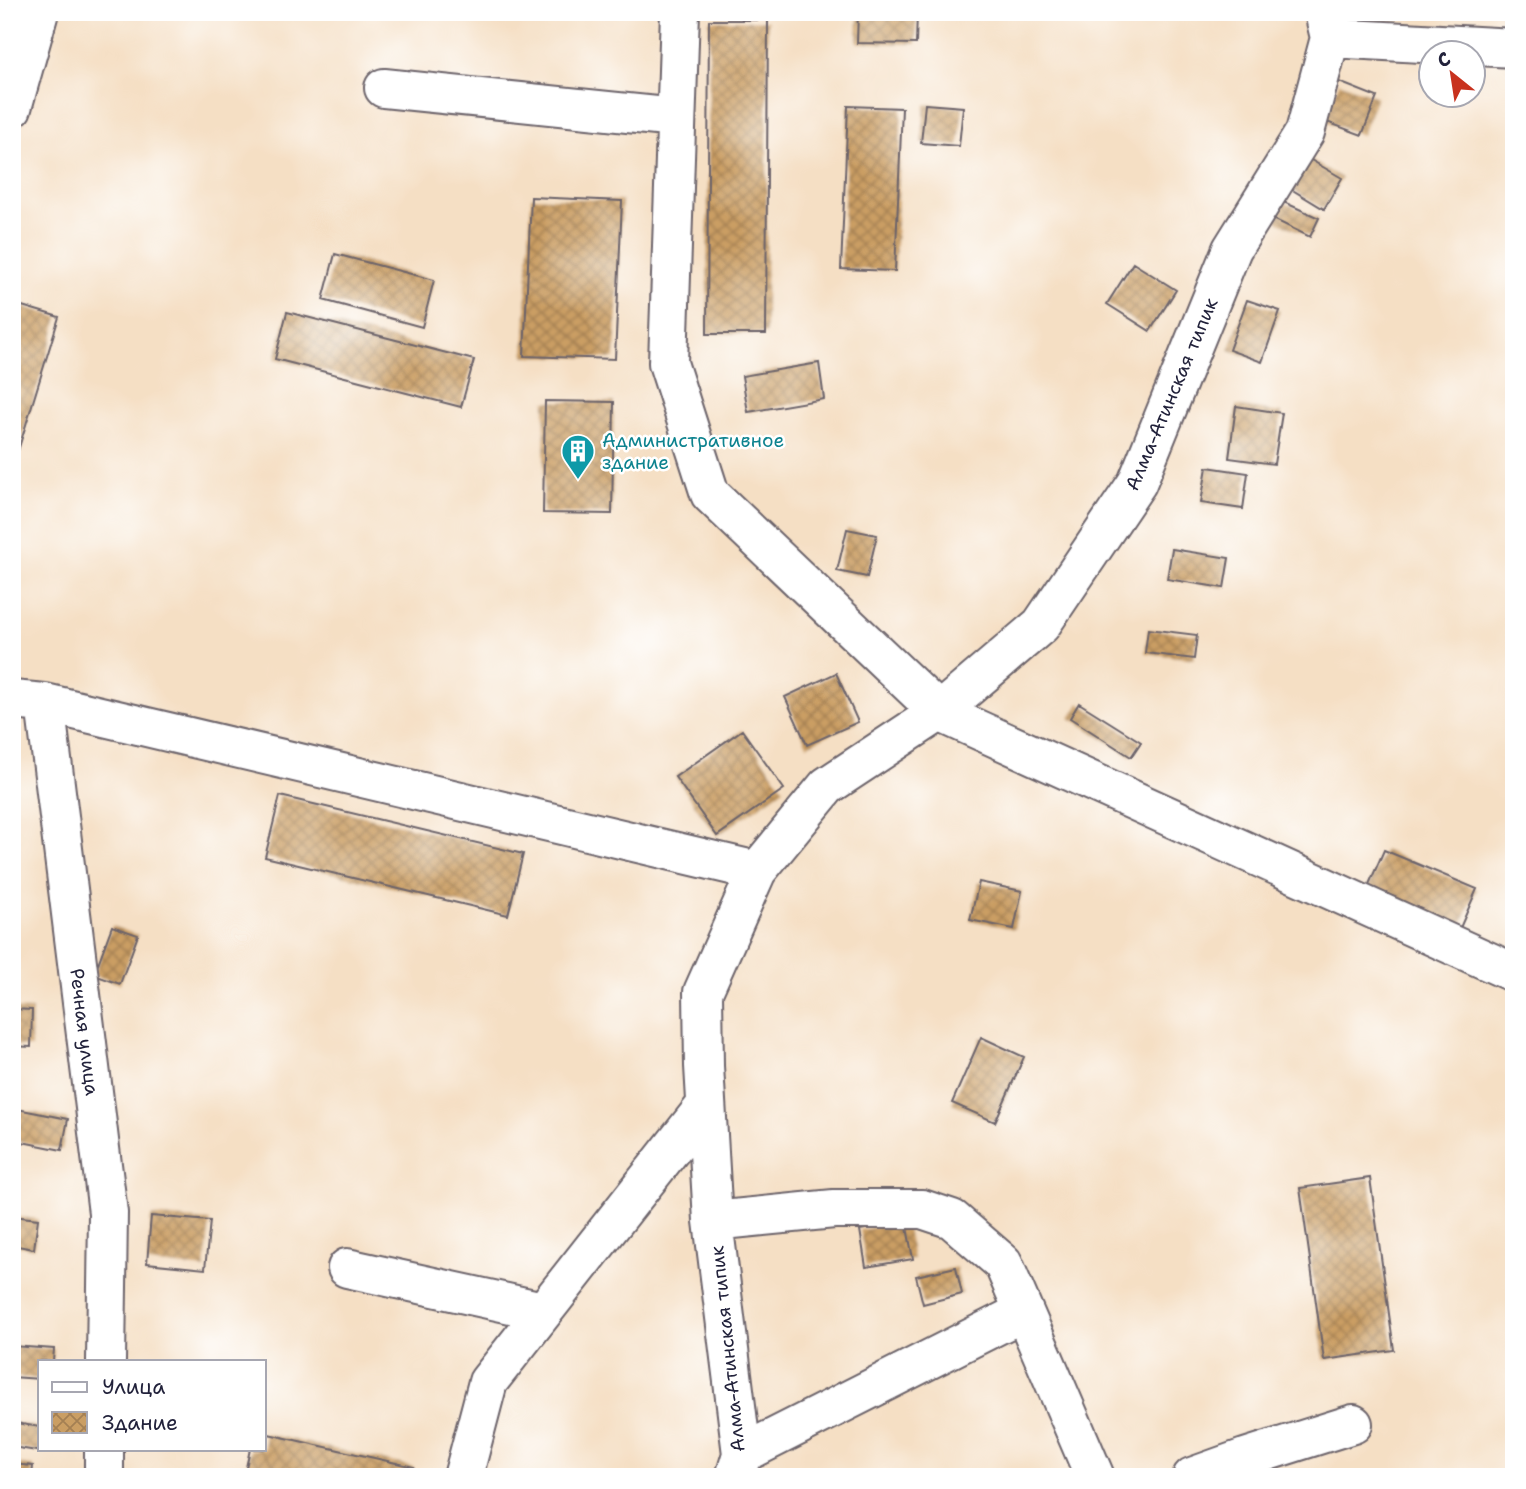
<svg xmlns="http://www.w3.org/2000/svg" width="1526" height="1489" viewBox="0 0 1526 1489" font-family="'Shantell Sans',sans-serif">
	<defs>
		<pattern id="building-cross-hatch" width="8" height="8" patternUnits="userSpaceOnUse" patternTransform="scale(1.75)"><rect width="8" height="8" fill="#ca9e63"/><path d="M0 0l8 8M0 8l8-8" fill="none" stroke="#a48053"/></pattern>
	</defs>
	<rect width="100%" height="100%" fill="#fff"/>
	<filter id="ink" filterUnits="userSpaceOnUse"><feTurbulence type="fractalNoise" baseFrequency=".0143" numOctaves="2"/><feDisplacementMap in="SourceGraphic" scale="14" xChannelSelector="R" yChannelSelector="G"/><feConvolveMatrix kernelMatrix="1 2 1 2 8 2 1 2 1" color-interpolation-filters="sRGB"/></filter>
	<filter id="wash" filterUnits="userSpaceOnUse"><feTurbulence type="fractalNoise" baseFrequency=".00686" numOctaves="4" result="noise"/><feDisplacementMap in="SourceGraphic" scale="28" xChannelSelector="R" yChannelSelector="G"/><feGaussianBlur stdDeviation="1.57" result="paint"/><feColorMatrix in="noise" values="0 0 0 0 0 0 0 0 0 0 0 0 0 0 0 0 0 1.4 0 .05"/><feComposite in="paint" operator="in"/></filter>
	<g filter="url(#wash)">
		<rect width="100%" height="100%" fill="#f5dfc4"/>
		<g id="blocks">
			<path fill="url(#building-cross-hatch)" d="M858,12H917L916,44L857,43Z
				M709,20H768L766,334H707Z
				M1339,82L1377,97L1362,135L1324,121Z
				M925,104L963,107L959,146L921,143Z
				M848,106L902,108L895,271L841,269Z
				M1304,156L1342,178L1324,209L1286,186Z
				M531,197L622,201L615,359L524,356Z
				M1277,199L1319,218L1310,237L1269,217Z
				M335,254L434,280L422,327L323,300Z
				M1133,263L1176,290L1150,331L1107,304Z
				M1247,300L1280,311L1262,362L1229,350Z
				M12,303L59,317L13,467H12Z
				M287,312L474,360L461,407L275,359Z
				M819,363L824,399L748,412L742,376Z
				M545,401L614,402L612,514L543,513Z
				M1236,406L1282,413L1274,464L1229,458Z
				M1207,467L1248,473L1243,509L1201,503Z
				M847,529L877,535L867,577L837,571Z
				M1172,549L1229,558L1224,588L1167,579Z
				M1148,629L1197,635L1194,659L1145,653Z
				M836,673L858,722L807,745L785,697Z
				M1079,703L1141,742L1131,757L1070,718Z
				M742,730L784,789L717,836L675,777Z
				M280,796L523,854L508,915L265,857Z
				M1384,850L1477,889L1460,928L1367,889Z
				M979,882L1022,891L1014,929L970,920Z
				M112,926L138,935L120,984L94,975Z
				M12,1009L32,1010L31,1047L12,1046Z
				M981,1037L1024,1057L995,1122L952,1103Z
				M12,1108L68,1119L62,1150L12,1140Z
				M1370,1178L1394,1350L1324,1360L1300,1188Z
				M12,1216L38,1219L34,1249L12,1245Z
				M151,1216L210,1221L205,1269L147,1263Z
				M906,1222L913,1259L866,1267L860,1230Z
				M956,1267L962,1294L923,1304L916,1276Z
				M12,1346L54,1349L53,1361H40V1379L12,1377Z
				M16,1423L40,1427V1449H43V1452L12,1447Z
				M264,1433L414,1467L412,1477H244L250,1449H264Z
				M12,1464L33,1466L32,1477H12Z"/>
		</g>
	</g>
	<g filter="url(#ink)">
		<use href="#blocks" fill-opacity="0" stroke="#6c646b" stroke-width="2"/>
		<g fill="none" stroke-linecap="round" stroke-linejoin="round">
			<defs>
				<path id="minor" d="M680,12L668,363L710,494L939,712L1514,973
					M1330,38L1514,48
					M384,88L676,118
					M12,108L39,12
					M12,700L45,703L757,871
					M45,703L108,1213L106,1361
					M713,1221L834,1209H922L952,1219L1003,1263L1095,1477
					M347,1268L543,1311
					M742,1454L1023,1312
					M104,1477V1449
					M463,1477L488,1382L706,1105
					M735,1477L742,1454L713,1221L704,1066L703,992L757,871L827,786L939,712L1041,625L1137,483L1232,249L1305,132L1330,38L1324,12
					M1192,1477L1245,1458L1353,1424"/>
			</defs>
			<use href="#minor" stroke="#6c646b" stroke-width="42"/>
			<use href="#minor" stroke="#fff" stroke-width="38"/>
		</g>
	</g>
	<defs>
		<symbol id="building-pin" viewBox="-11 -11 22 30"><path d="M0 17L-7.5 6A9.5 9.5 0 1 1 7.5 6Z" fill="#0f9aa8" stroke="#fff"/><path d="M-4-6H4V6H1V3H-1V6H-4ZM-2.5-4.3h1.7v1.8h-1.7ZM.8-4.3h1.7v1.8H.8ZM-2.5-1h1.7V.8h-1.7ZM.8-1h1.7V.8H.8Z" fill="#fff"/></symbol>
	</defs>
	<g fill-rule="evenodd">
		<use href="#building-pin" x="559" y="432" width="38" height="52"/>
	</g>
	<g text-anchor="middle" stroke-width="5" stroke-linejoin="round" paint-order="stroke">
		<g font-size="19" fill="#22223b" stroke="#fff">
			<text transform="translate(1171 394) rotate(-67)" y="7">Алма-Атинская типик</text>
			<text transform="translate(85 1032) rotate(83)" y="7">Речная улица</text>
			<text transform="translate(727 1349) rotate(-96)" y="7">Алма-Атинская типик</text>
		</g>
		<g font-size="19" fill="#0d838f" stroke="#fff" text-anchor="start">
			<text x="602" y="447">Административное<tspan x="602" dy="22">здание</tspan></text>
		</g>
	</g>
	<rect width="1526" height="1489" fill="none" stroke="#fff" stroke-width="42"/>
	<rect x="38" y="1360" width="228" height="91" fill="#ffffff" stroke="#a7a7b1" stroke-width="2"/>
	<rect x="52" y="1382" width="35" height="10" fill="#ffffff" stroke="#a7a7b1" stroke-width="2"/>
	<text x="102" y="1394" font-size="21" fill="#22223b">Улица</text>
	<rect x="52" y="1412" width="35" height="21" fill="url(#building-cross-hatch)" stroke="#a7a7b1" stroke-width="2"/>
	<text x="102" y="1430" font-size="21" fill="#22223b">Здание</text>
	<g transform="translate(1452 74) rotate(330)"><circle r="33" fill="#ffffff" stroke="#a7a7b1" stroke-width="2"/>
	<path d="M0-5L12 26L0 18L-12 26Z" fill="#c8321e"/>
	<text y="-10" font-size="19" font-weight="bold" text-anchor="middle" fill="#22223b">С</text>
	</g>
</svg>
